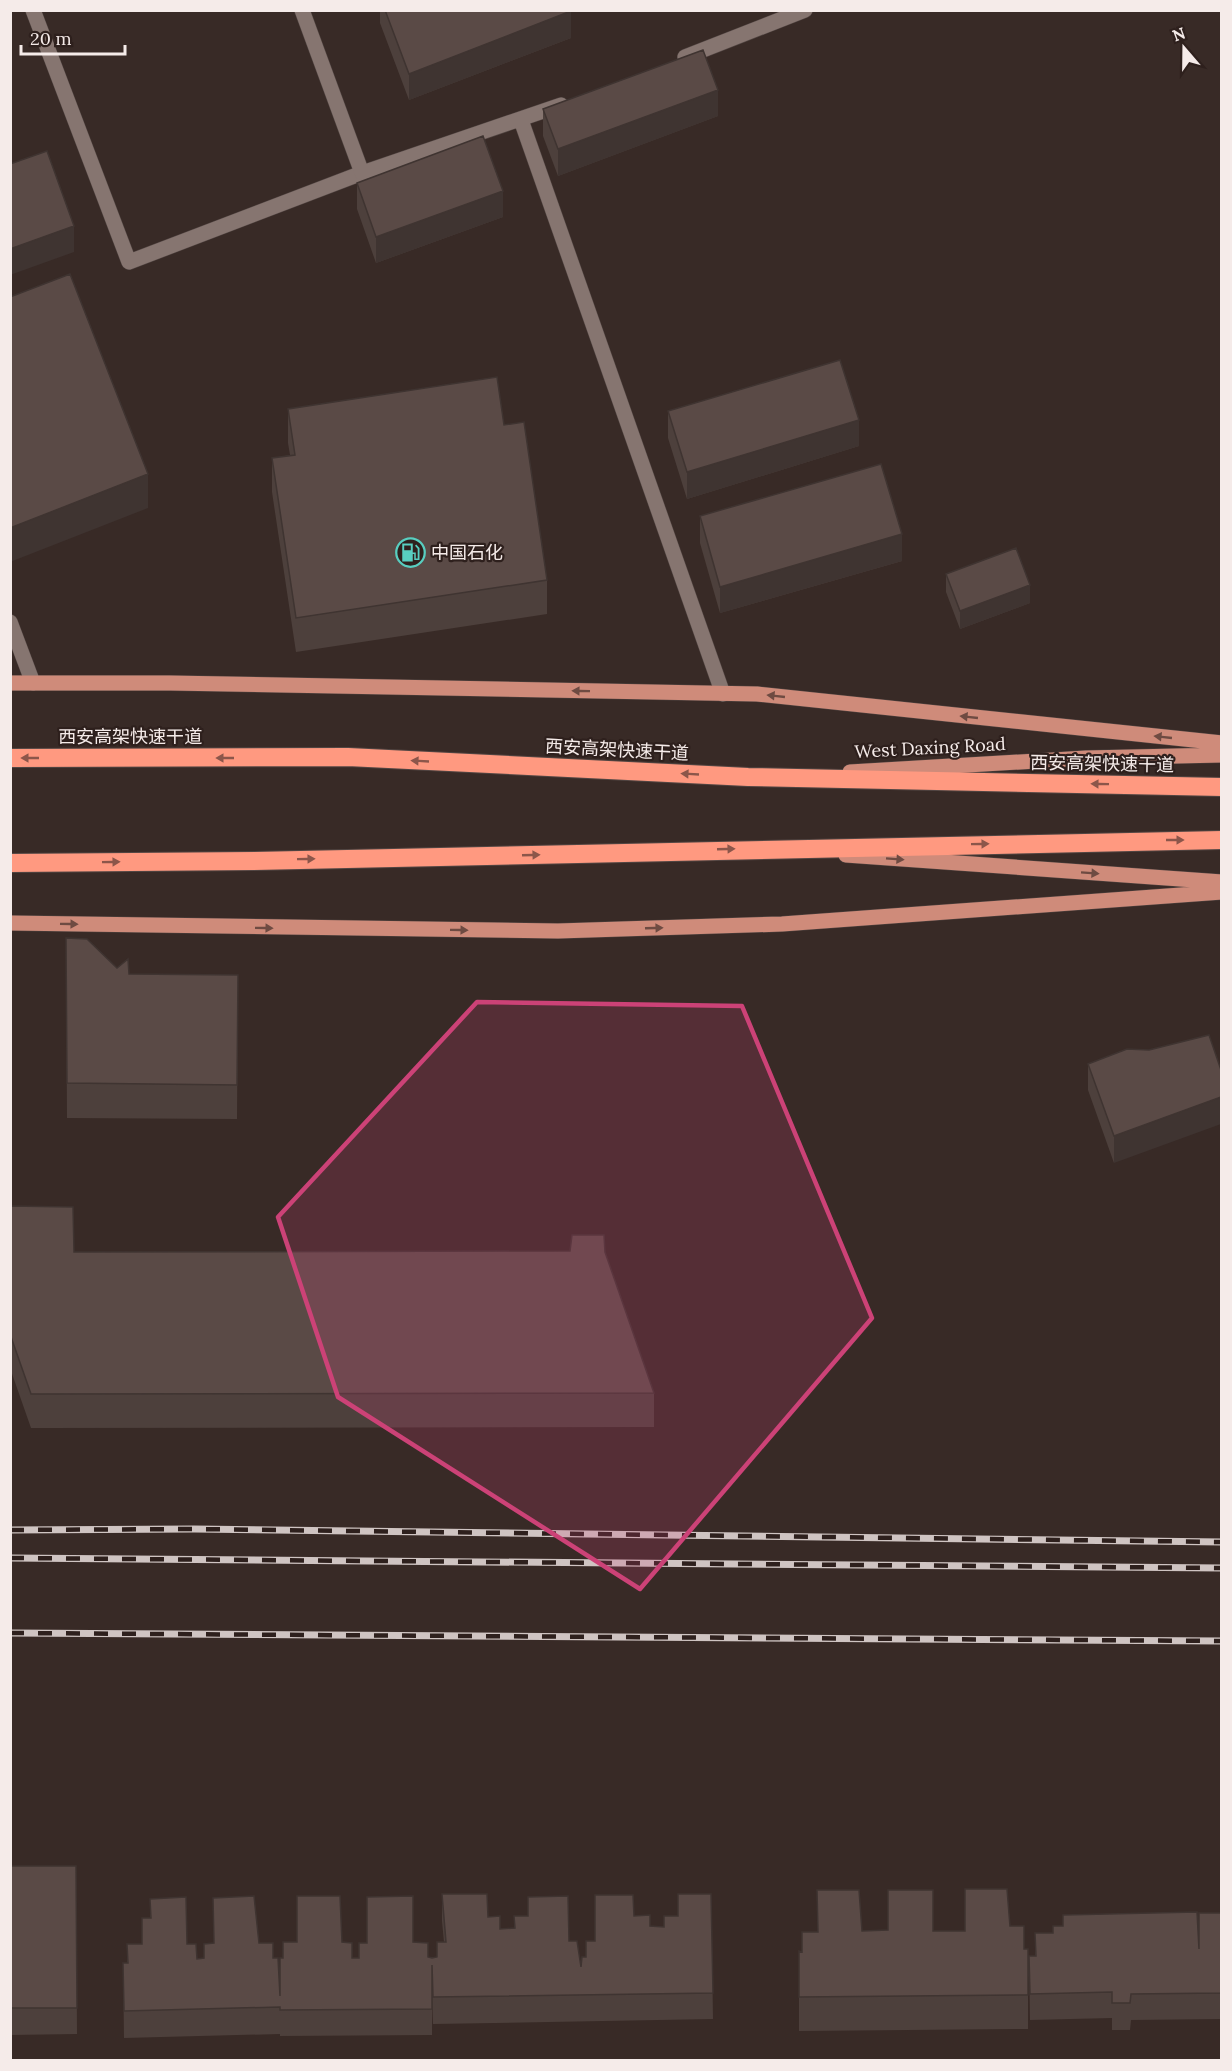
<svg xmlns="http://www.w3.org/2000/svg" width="1232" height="2071" viewBox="0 0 1232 2071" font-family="Lora,'Noto Sans SC',serif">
	<rect width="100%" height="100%" fill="#382a26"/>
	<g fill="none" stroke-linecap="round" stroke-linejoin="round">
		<defs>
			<path id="lane" d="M33,10L129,262L362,173"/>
			<path id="street" d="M302,10L362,173L561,105
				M685,57L805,10
				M521,120L723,694
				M10,622L33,683"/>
			<path id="primary" d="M10,683H170L757,694L1222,743
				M850,772L1086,758L1222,755
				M846,855L1222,882
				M10,923L558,931L782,924L1222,892"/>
			<path id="highway" d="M10,758L348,757L748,777L1222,787
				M10,863L254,861L1222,840"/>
		</defs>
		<use href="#lane" stroke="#524643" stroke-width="16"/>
		<use href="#street" stroke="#524643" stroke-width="16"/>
		<use href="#primary" stroke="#524643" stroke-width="16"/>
		<use href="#highway" stroke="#524643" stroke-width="20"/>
		<use href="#lane" stroke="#867570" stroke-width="15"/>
		<use href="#street" stroke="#867570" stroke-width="15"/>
		<use href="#primary" stroke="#cf8b7a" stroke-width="15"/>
		<use href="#highway" stroke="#ff9980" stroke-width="18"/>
		<defs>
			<path id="rail" d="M10,1530L194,1529L1222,1542
				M10,1558L1222,1568
				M10,1633L1222,1641"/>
		</defs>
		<use href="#rail" stroke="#cfc4c2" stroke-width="7"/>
		<use href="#rail" stroke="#2e201d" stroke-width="4.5" stroke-dasharray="14" stroke-linecap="butt"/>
	</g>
	<path fill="#4d403c" d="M380,10H571V38L409,100L380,23Z
		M543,109L718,116L558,176L543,136Z
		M357,183L503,217L376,263L357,209Z
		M288,409L504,425L547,580V614L296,652L272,492V458L290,455L288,443Z
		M668,411L859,446L687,499L668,438Z
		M700,516L902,561L720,613L700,543Z
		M946,574L1030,603L960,629L946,592Z
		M66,938L117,968L129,974L238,975L237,1119L67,1118Z
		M1127,1049L1114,1163L1088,1090V1064Z
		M10,1206L74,1252H605L654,1393V1427L31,1428L10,1368Z
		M10,1866H76L77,2034L10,2035Z
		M442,1894L488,1917L500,1929L514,1928V1916L569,1941L581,1967L595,1941L634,1916L650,1926L664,1927L678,1916L711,1894L713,2019L433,2024L432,1996V2035L280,2036V2034L124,2038L123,1963H127V1944H142V1918H150V1899L187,1944L197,1959L204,1958L259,1943L273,1958L280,1996L283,1958L342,1942L352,1958H359L413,1942L428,1957H437L444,1942L442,1921Z
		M1221,1913V2019L1131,2020L1130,2030H1112V2018L1030,2020L1029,1956H1035V1933L1199,1949Z
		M1010,1926L1024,1949H1028V2029L799,2031V1951L802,1952L862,1931H965Z"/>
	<path fill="#3f3431" d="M571,11V38L409,100V74Z
		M718,90V116L558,176V149Z
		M503,191V217L376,263V237Z
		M74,226V252L10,275V249Z
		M859,420V446L687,499V472Z
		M148,474V508L10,562V528Z
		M902,534V561L720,613V587Z
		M1030,585V603L960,629V611Z
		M1221,1097V1124L1114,1163V1136Z"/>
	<path fill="#5a4a46" stroke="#3f3431" stroke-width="1.5" d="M385,10H571V11L409,74Z
		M703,50L718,90L558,149L543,109Z
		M483,136L503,191L376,237L357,183Z
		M47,151L74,226L10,249V164Z
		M70,274L148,474L10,528V297Z
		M840,360L859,420L687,472L668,411Z
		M497,377L504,425L524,422L547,580L296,618L272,458L295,455L288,409Z
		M881,464L902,534L720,587L700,516Z
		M1016,548L1030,585L960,611L946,574Z
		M66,938L87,939L117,968L128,959L129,974L238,975L237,1085L67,1083Z
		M1209,1035L1221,1070V1097L1114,1136L1088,1064L1127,1049L1149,1050Z
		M10,1206L73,1207L74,1252L570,1251L572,1235H604L605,1252L654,1393L31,1394L10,1334Z
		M10,1866H76L77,2008H10Z
		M965,1889H1007L1010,1926H1024V1949H1028V1995L799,1997V1951L802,1952V1932H818L817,1890H859L862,1931L888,1930V1890H933V1931H965Z
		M442,1894H487L488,1917L500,1916V1929L515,1928L514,1916H528V1897L568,1896L569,1941H577L581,1967L582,1957H586V1941H595V1895H633L634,1916L650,1915V1926L664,1927V1916H678V1894H711L713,1993L433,1997L432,1965V2009L280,2010V2007L124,2011L123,1963H128L127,1944H142V1918H151L150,1899L186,1897L187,1944H196L197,1959L204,1958V1944L214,1943L213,1898L254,1896L259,1943H273V1958H278L280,1996V1958H283V1942H297V1896H340L342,1942L352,1943V1958H359V1943H367V1897L413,1896V1942L428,1943V1957L432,1958L437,1957V1942H446Z
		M1197,1912L1199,1949V1913H1221V1993L1131,1994L1130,2003H1112V1992L1030,1994L1029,1956H1036L1035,1933H1053V1926H1063V1915Z"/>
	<defs><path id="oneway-solid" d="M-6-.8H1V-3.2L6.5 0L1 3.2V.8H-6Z" transform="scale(1.5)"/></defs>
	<g fill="#6e4b42">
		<use href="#oneway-solid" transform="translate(581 691) rotate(-179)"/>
		<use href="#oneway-solid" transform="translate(776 696) rotate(-174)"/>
		<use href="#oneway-solid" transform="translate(969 717) rotate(-174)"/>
		<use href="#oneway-solid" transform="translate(1163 737) rotate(-174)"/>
		<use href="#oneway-solid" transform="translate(895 859) rotate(4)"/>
		<use href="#oneway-solid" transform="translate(1090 873) rotate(4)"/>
		<use href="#oneway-solid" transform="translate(69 924) rotate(1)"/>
		<use href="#oneway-solid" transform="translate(264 928) rotate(1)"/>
		<use href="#oneway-solid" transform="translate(654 928) rotate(-2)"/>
		<use href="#oneway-solid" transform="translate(459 930) rotate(1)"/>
	</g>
	<g fill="#8c564a">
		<use href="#oneway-solid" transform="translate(30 758) rotate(180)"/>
		<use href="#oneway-solid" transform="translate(225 758) rotate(180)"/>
		<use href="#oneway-solid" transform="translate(420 761) rotate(-177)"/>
		<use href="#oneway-solid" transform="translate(690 774) rotate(-177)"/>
		<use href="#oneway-solid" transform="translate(1100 784) rotate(-179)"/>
		<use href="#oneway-solid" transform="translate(1175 840)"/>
		<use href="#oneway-solid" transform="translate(980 844) rotate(-1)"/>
		<use href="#oneway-solid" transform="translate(726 849) rotate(-2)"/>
		<use href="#oneway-solid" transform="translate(531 855) rotate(-2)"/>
		<use href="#oneway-solid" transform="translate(306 859) rotate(-1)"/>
		<use href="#oneway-solid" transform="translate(111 862) rotate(-1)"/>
	</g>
	<path fill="#cc4277" fill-opacity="0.2" stroke="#cc4277" stroke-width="4.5" stroke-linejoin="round" d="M477,1002L742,1006L872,1318L640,1589L338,1397L278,1217Z"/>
	<defs>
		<symbol id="fuel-ring" viewBox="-11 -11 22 22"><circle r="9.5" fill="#2e201d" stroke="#58cec0" stroke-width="1.5"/><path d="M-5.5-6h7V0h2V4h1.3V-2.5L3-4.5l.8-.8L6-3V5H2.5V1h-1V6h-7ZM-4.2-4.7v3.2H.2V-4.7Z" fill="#58cec0"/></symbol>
	</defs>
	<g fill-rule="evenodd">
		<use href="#fuel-ring" x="394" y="536" width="33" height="33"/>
	</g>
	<g text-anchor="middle" stroke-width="4.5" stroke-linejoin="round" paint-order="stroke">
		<g font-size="18" fill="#f5ebe9" stroke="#2e201d" text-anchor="start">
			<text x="431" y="559">中国石化</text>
		</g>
		<g font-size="18" fill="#f5ebe9" stroke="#2e201d">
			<text x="130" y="743">西安高架快速干道</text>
			<text transform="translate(930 748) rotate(-3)" y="6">West Daxing Road</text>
			<text transform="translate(617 750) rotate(3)" y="6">西安高架快速干道</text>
			<text transform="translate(1102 764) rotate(1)" y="6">西安高架快速干道</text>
		</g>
	</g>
	<rect width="1232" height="2071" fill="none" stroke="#f5ebe9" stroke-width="24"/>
	<g transform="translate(1184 48) rotate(340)" stroke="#2e201d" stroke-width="4.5" paint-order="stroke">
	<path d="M0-4.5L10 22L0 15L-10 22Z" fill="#f5ebe9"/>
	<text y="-9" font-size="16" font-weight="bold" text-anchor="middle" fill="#f5ebe9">N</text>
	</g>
	<path d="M21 45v9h104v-9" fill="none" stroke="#f5ebe9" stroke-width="3"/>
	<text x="30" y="45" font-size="18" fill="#f5ebe9" stroke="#2e201d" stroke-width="4.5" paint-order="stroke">20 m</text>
</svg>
